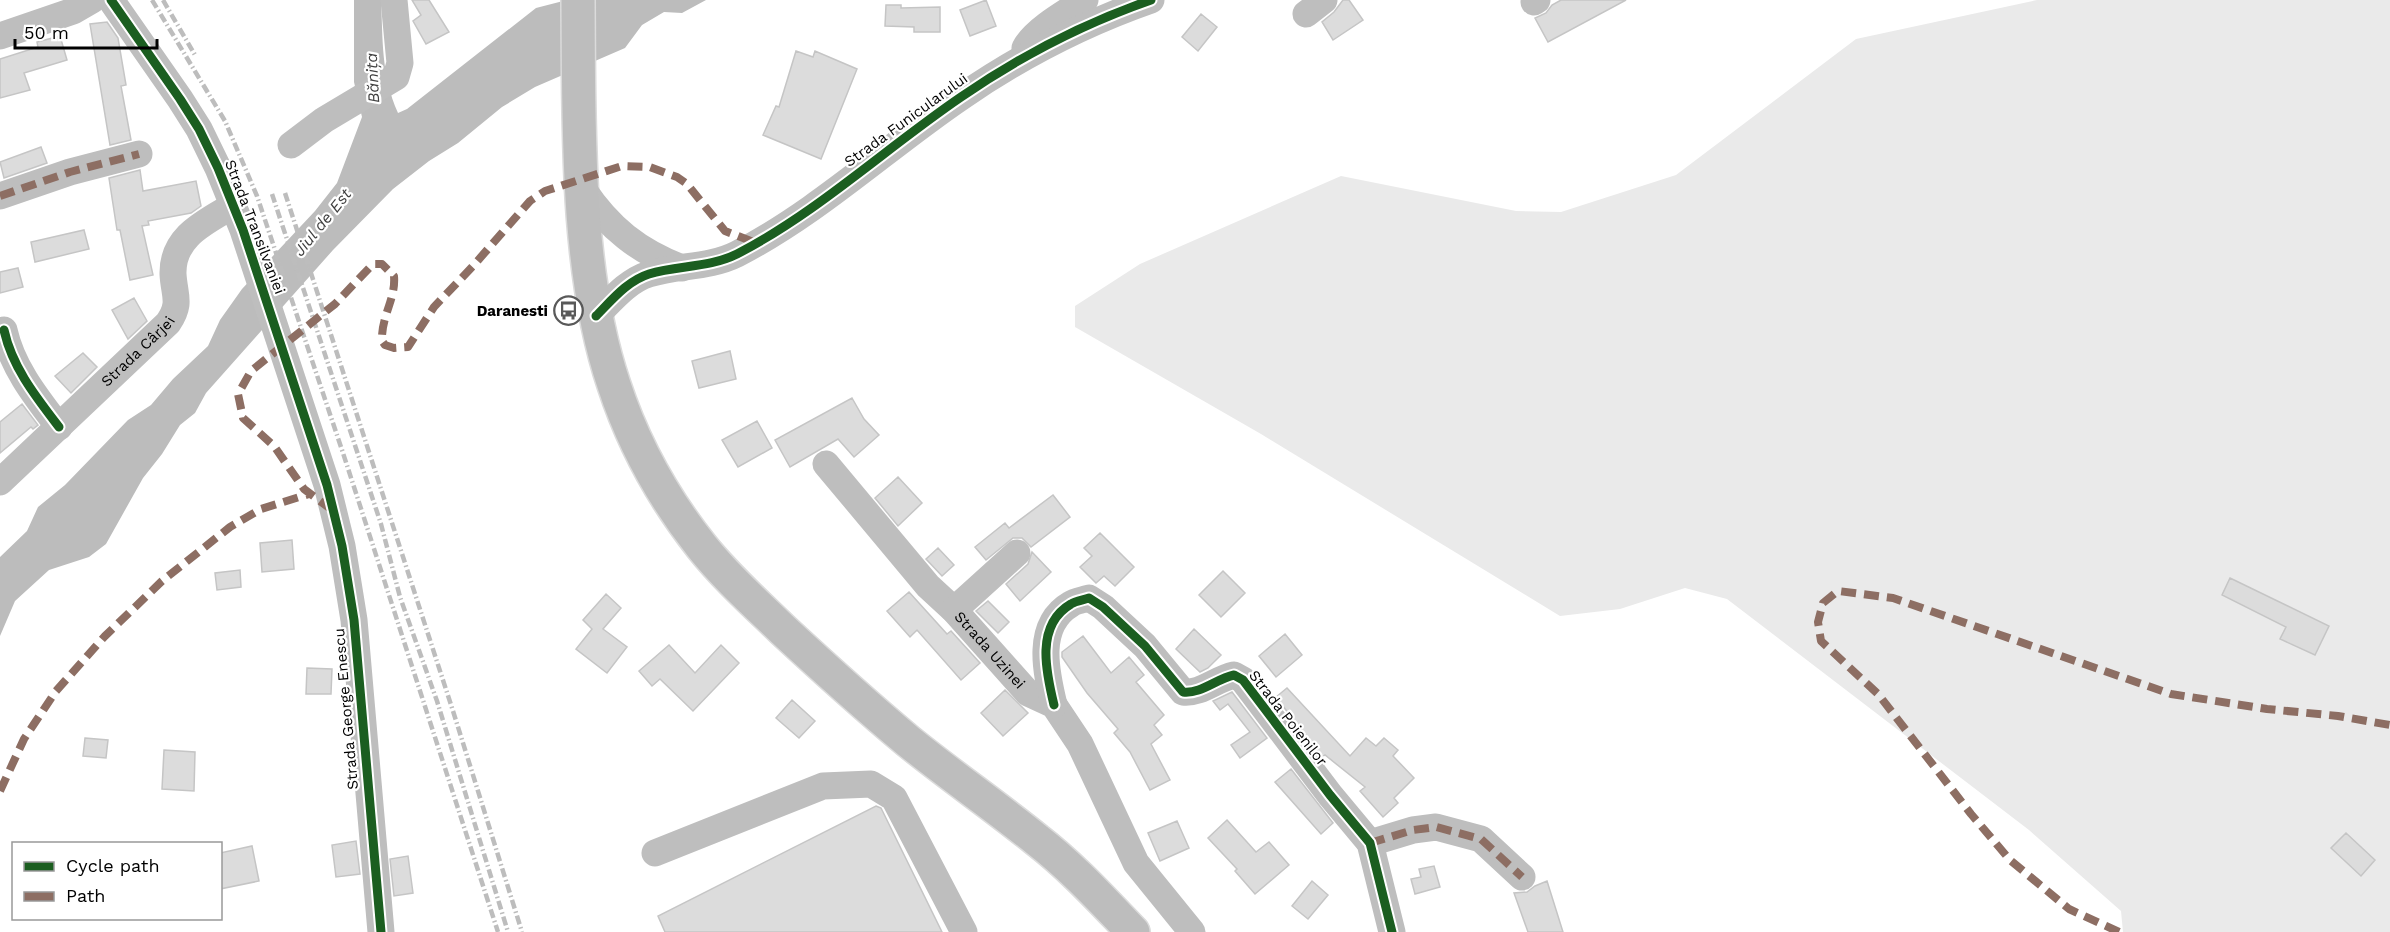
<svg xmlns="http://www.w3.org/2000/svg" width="2390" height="932" viewBox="0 0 2390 932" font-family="'Work Sans',sans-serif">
	<rect width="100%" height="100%" fill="#fff"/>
	<path fill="#eaeaea" d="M2037,0H2390V932H2123L2121,911L2029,830L1727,599L1685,588L1620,609L1560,616L1261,434L1075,327V306L1140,264L1341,176L1516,211L1561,212L1676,175L1856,39Z"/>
	<path fill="#bcbcbc" d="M354,0H381C383,41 381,74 398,113L407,109L536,8L567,0H706L682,13L664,12L642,25L625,48L535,87L502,107L458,143L429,161L393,189L333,250L206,393L195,413L180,425L162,454L143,478L106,544L89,557L49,570L15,601L0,636V557L27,531L38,507L65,485L128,420L151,405L173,379L208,346L220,320L242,289L315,211L337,183L362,117L354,82Z"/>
	<path fill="#dcdcdc" stroke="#c5c5c5" stroke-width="1.5" d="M412,0H429L449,32L426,44L413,21L421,15Z
		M986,0L996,26L970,36L960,10Z
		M1343,0H1349L1363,20L1333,40L1322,22L1334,12Z
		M1561,0H1626L1548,42L1535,18L1546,13L1552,5Z
		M886,5H901V8L940,7V32H914V27L885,26Z
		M1201,14L1217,27L1198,51L1182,37Z
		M107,22L118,38L126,85L121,86L131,140L110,145L90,24Z
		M60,36L67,60L24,73L30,90L0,98V59L38,47L37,42Z
		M796,51L813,57L815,51L857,69L821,159L763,135L776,106L779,107Z
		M41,147L47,163L4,178L0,162Z
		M140,170L143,191L196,181L201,206L191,213L148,221L149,225L142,226L153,275L130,280L120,230H117L109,178Z
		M84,230L89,249L35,262L31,242Z
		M18,268L23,287L0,293V272Z
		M134,298L147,321L128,339L112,310Z
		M730,351L736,379L699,388L692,361Z
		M83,353L97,367L71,393L55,376Z
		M852,398L864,419L879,435L854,457L838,439L790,467L775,440Z
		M22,404L38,425L33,429L31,427L0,453V422Z
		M757,421L772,448L738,467L722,440Z
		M898,477L922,503L898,526L875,498Z
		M1053,495L1070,517L1031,547L1022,538H1013L986,560L975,547L1005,523L1009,528Z
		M1100,533L1134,567L1115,586L1104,576L1096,583L1080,567L1092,556L1084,548Z
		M292,540L294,569L262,572L260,543Z
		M938,548L954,565L942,576L926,559Z
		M1032,552L1051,572L1020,601L1006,584L1028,564Z
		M240,570L241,587L217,590L215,573Z
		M1223,571L1245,593L1221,617L1199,595Z
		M2230,578L2329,626L2315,655L2280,639L2286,627L2222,595Z
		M909,592L947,634L951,631L980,663L961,680L917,630L910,637L887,611Z
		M606,594L621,608L603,629L627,647L607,673L576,649L592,629L583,620Z
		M988,601L1009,622L998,633L976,611Z
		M1194,629L1221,655L1208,668L1200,672L1176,649Z
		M1285,634L1302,655L1276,677L1259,656Z
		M1083,636L1111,673L1129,657L1144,675L1136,682L1164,715L1154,725L1162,735L1151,744L1170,780L1150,790L1130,752L1114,733L1118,729L1087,693L1062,657V652Z
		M669,645L695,673L721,645L739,663L693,711L660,679L652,686L639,671Z
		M307,668L332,669L331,694H306Z
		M1287,688L1350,756L1366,738L1376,746L1384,738L1398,750L1393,756L1414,778L1394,798L1398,803L1383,817L1360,791L1365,787L1325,755L1322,757L1276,697Z
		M1005,690L1028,713L1003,736L981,713Z
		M1232,692L1267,738L1240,758L1231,745L1250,732L1228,704L1220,710L1213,701Z
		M792,700L815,721L799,738L776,718Z
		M85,738L108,740L106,758L83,756Z
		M164,750L195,752L194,791L162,789Z
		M1291,769L1333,823L1321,834L1275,782Z
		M876,806L881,808L942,932H665L658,916Z
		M1227,820L1256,852L1269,842L1289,865L1255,894L1235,871L1237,869L1208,838Z
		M1177,821L1189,848L1160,861L1148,833Z
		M2346,833L2375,860L2361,876L2331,848Z
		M356,841L360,874L336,877L332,845Z
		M252,846L259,881L220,889V853Z
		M408,856L413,893L394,896L390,859Z
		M1434,866L1440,887L1415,894L1411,879L1421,877L1419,869Z
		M1312,881L1328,895L1308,919L1292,906Z
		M1547,881L1563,932H1528L1514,893L1527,892L1535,886Z"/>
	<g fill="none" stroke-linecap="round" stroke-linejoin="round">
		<defs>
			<path id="major" d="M578,0C579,121 575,270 614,385C633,443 664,499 702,547C726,577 755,603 783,630C824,668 865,705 908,741C950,775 995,806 1037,840C1072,867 1102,900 1133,932"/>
		</defs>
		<use href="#major" stroke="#dbdbdb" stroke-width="36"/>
		<g stroke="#bebebe" stroke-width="27">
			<path d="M111,0L180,99L199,129L218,168L243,230L327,485L342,546L354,620L381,932"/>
			<path d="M1534,2L1537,0"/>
			<path d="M1306,14L1324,0"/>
			<path d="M0,36L73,11L92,0"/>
			<path d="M1025,48C1034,30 1068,11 1085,0"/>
			<path d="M291,145L324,120L396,77L400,63L394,0"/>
			<path d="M583,189C609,228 638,251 682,268"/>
			<path d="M0,196L70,172L139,154"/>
			<path d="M596,316C612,300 627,281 649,274C678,265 709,268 737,254C818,212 886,148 961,97C1019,57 1085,23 1151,0"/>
			<path d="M4,330C12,367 36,397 59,427"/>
			<path id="s1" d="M826,464L928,586L954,610L1028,693L1054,705L1080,744L1136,863L1192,932"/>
			<path id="s2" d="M0,482L168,323C182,303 174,295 173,274C172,236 206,222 234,205"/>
			<path d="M954,610L1017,553"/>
			<path d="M1054,705C1046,672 1035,625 1071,604C1075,601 1083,600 1089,598L1103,607L1145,646L1183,692C1201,694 1216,679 1234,675L1243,680L1330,795L1370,843L1392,932"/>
			<path d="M1370,843L1413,830L1436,827L1481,839L1522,877"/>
			<path d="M655,853L823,786L871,784L894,798L964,932"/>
		</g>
		<use href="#major" stroke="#bdbdbd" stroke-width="33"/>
		<path stroke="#bdbdbd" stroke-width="4.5" stroke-dasharray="9 3 1.5 3" stroke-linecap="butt" d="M152,0L225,121L257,196L343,453L498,932
			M163,0L195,55
			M285,193L453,711L522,932
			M272,194L381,524L400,597L437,701L508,932"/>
		<path stroke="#8d6e63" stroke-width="8" stroke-dasharray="15 8" stroke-linecap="butt" d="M0,196L70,172L139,154
			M332,510L304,489L274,446L243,418L238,394L251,371L335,304L373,264H382L394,276C396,299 381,316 382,341L385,345L394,348L408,347L434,307L473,266L530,201L545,191L622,166L650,167L677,177L687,184L725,231L756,243
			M0,791L24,739L56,691L105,636L162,581L230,527L261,509L309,494
			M1370,843L1413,830L1436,827L1481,839L1522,877
			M2119,932L2069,909L2010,860L1971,814L1878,694L1821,641L1818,622L1823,603L1838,591L1893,598L2171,694L2267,709L2338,716L2390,725"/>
		<defs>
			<path id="cycleway" d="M111,0L180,99L199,129L218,168L243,230L327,485L342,546L354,620L381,932
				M596,316C612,300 627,281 649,274C678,265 709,268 737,254C818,212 886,148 961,97C1019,57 1085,23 1151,0
				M4,330C12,367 36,397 59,427
				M1054,705C1046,672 1035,625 1071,604C1075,601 1083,600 1089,598L1103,607L1145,646L1183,692C1201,694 1216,679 1234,675L1243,680L1330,795L1370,843L1392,932"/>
		</defs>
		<use href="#cycleway" stroke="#fff" stroke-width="13"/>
		<use href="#cycleway" stroke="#1b5e20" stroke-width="9"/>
	</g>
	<defs>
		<symbol id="bus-ring" viewBox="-11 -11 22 22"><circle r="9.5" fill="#fff" stroke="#595959" stroke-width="1.5"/><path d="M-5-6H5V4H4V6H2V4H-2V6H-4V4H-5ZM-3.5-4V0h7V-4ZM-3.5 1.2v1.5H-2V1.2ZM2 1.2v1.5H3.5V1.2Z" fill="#595959"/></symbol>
	</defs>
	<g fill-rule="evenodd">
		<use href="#bus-ring" x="552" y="294" width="33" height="33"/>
	</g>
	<g text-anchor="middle" stroke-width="4.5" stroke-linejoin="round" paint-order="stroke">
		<g font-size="15" fill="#000" stroke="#fff">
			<text transform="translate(906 120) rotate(-36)" y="5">Strada Funicularului</text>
			<text transform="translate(255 227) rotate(69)" y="5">Strada Transilvaniei</text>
			<text dy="5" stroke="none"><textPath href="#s2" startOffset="190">Strada Cârjei</textPath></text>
			<text dy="5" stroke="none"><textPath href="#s1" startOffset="248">Strada Uzinei</textPath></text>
			<text transform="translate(346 709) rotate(-95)" y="5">Strada George Enescu</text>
			<text transform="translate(1288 718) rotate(52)" y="5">Strada Poienilor</text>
		</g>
		<g font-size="15" font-weight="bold" fill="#000" stroke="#fff" text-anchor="end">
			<text x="548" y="316">Daranesti</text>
		</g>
		<g font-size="16" font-style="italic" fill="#404040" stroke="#fff">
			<text transform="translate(372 78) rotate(-93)" y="6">Bănița</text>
			<text transform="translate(322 222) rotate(-51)" y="6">Jiul de Est</text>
		</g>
	</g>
	<rect x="12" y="842" width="210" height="78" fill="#ffffff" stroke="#999999" stroke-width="1.5"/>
	<rect x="24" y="862" width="30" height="9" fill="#1b5e20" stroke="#999999" stroke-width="1.5"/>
	<text x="66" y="872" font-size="18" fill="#000000">Cycle path</text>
	<rect x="24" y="892" width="30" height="9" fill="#8d6e63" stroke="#999999" stroke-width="1.5"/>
	<text x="66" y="902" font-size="18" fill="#000000">Path</text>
	<path d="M15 39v9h142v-9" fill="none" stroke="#000000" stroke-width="3"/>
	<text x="24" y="39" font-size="18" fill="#000000" stroke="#ffffff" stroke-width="4.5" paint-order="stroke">50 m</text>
</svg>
